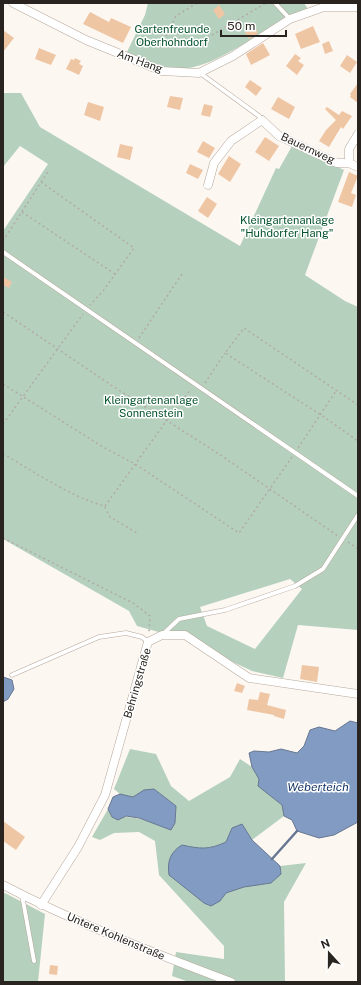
<svg xmlns="http://www.w3.org/2000/svg" width="361" height="985" viewBox="0 0 361 985" font-family="'Public Sans',sans-serif">
	<rect width="100%" height="100%" fill="#fdf7f2"/>
	<path fill="#b5d1bd" fill-rule="evenodd" d="M148,3H304L308,9C289,20 270,30 251,40C231,51 208,66 184,69C163,71 145,61 126,54L145,15Z
		M3,93H21L40,127L240,246L276,168L279,169L292,146L344,170L305,275L345,301L358,307V630L298,625L283,678L252,671L184,639L137,626L129,611L3,539V231L48,164L20,146L3,167V147L4,145H3ZM290,579L302,589L255,649L207,626L200,607Z
		M130,749L156,754L171,786L189,801L230,777L240,759L252,767L272,797L282,805L284,816L252,840L242,824L232,828L226,842C209,850 200,849 182,845L220,901L226,893L244,887L271,883L281,874L280,866L306,863L284,902L285,982H189L172,976L176,952L224,959V946L159,875L155,841L139,832L114,833L100,840L92,837L108,809L112,817C135,815 150,822 171,830L175,823L176,806L154,789L144,790L133,797L120,794L114,789Z
		M3,892L45,914L38,982H3Z"/>
	<path fill="#819bc2" stroke="#677791" d="M3,677L12,680L14,689L8,699L3,702Z
		M350,721L358,723V822L334,835L319,838L297,831L292,820L284,816L282,805L258,786L259,779L252,767L249,753L254,751L269,752L281,749L297,753L304,746L310,730L319,727L335,731Z
		M154,789L176,806L175,823L171,830L139,818L126,816L118,820L112,817L108,809L113,797L120,794L133,797L144,790Z
		M242,824L252,840L280,866L281,874L271,883L244,887L226,893L220,901L211,906L204,903L169,875C167,862 170,852 182,845C200,849 209,850 226,842L232,828Z"/>
	<g fill="none" stroke-linecap="round" stroke-linejoin="round">
		<path stroke="#677791" stroke-width="2.5" d="M272,859L297,831"/>
	</g>
	<path fill="#efc6a4" d="M219,5L225,14L219,19L213,10Z
		M90,12L109,22L111,18L131,27L123,43L83,24Z
		M313,26L320,42L301,49L295,34Z
		M251,29L253,32L256,29L258,33L249,39L245,33Z
		M3,30L14,38L3,52Z
		M329,41L333,51L325,54L322,44Z
		M263,43L270,55L251,65L246,54Z
		M39,48L56,55L51,65L35,59Z
		M295,54L301,58L298,61L304,65L297,75L286,66Z
		M347,55L357,62L350,73L340,66Z
		M75,58L81,61L79,64L83,66L79,75L66,69L71,59L74,60Z
		M250,80L262,88L256,96L245,87Z
		M358,83V103L350,97L351,95L350,94Z
		M170,96L183,98L180,110L167,107Z
		M278,97L295,107L289,119L271,109Z
		M88,102L104,107L100,121L84,115Z
		M204,104L213,106L210,117L201,115Z
		M327,107L339,115L342,111L352,116L343,129L341,127L329,147L319,141L326,130L336,120L325,109Z
		M265,137L279,146L269,161L255,152Z
		M203,141L215,148L209,158L197,152Z
		M120,144L133,147L130,160L117,157Z
		M229,156L241,164L230,182L218,174Z
		M190,164L203,170L198,179L186,173Z
		M349,172L358,176L351,193L356,195L352,207L338,202Z
		M207,197L217,204L208,218L198,211Z
		M3,277L12,282L9,288L3,285Z
		M302,665L319,667L317,682L300,679Z
		M237,683L245,686L242,693L234,691Z
		M260,692L270,694L267,705L286,710L284,719L274,716V715L247,710L249,699L258,700Z
		M3,821L25,837L16,850L3,841Z
		M50,965L58,966L57,975L49,974Z"/>
	<g fill="none" stroke-linecap="round" stroke-linejoin="round">
		<defs>
			<path id="service" d="M275,3L290,19
				M200,73L259,116L262,120
				M3,252L358,496
				M163,634L179,619L225,610L295,586L323,569L358,515
				M12,675L99,637L126,633L142,637L148,642
				M22,895L34,961"/>
			<path id="minor" d="M13,3L86,40L162,71L199,73L233,56L290,19L324,7H358
				M349,163V149L358,134
				M208,185L214,163L231,141L262,120L279,136L337,163H349L358,167
				M3,885C76,923 154,953 231,982
				M41,905L78,847L105,795L148,642L162,635H185L249,678L358,694"/>
		</defs>
		<use href="#service" stroke="#b6a89c" stroke-width="5"/>
		<use href="#minor" stroke="#b6a89c" stroke-width="9"/>
		<path stroke="#b1aba6" stroke-width="1.5" stroke-dasharray="2 3" stroke-linecap="butt" d="M197,3L176,16L162,45L192,47L266,3
			M41,182L134,248L103,291L90,305
			M22,212L115,274
			M3,241L49,170
			M3,312L117,389L219,454L338,536
			M139,338L182,274
			M205,383L225,353
			M3,384L103,447L135,464L239,533L292,457
			M358,405L244,328L225,353L321,415L358,441
			M3,424L83,314
			M298,448L336,391
			M3,454C35,472 69,496 104,506L110,517L137,533
			M105,506L167,420L191,389
			M3,538L133,603L150,616L149,632
			M348,542L358,549"/>
		<use href="#service" stroke="#fff" stroke-width="4"/>
		<use href="#minor" stroke="#fff" stroke-width="8"/>
	</g>
	<g text-anchor="middle" stroke-width="3" stroke-linejoin="round" paint-order="stroke">
		<g font-size="11" fill="#03512a" stroke="#fff">
			<text x="172" y="33">Gartenfreunde<tspan x="172" dy="13">Oberhohndorf</tspan></text>
			<text x="287" y="224">Kleingartenanlage<tspan x="287" dy="13">"Huhdorfer Hang"</tspan></text>
			<text x="151" y="404">Kleingartenanlage<tspan x="151" dy="13">Sonnenstein</tspan></text>
		</g>
		<g font-size="11" fill="#29241f" stroke="#fff">
			<text transform="translate(140 61) rotate(20)" y="4">Am Hang</text>
			<text transform="translate(308 148) rotate(25)" y="4">Bauernweg</text>
			<text transform="translate(137 683) rotate(-74)" y="4">Behringstraße</text>
			<text transform="translate(116 936) rotate(23)" y="4">Untere Kohlenstraße</text>
		</g>
		<g font-size="12" font-style="italic" fill="#143567" stroke="#fff">
			<text x="318" y="791">Weberteich</text>
		</g>
	</g>
	<rect width="361" height="985" fill="none" stroke="#29241f" stroke-width="8"/>
	<g transform="translate(329 953) rotate(339)" stroke="#ffffff" stroke-width="3" paint-order="stroke">
	<path d="M0-3L7 15L0 10L-7 15Z" fill="#29241f"/>
	<text y="-6" font-size="11" font-weight="bold" text-anchor="middle" fill="#29241f">N</text>
	</g>
	<path d="M221 30v6h65v-6" fill="none" stroke="#29241f" stroke-width="2"/>
	<text x="227" y="30" font-size="12" fill="#29241f" stroke="#ffffff" stroke-width="3" paint-order="stroke">50 m</text>
</svg>
